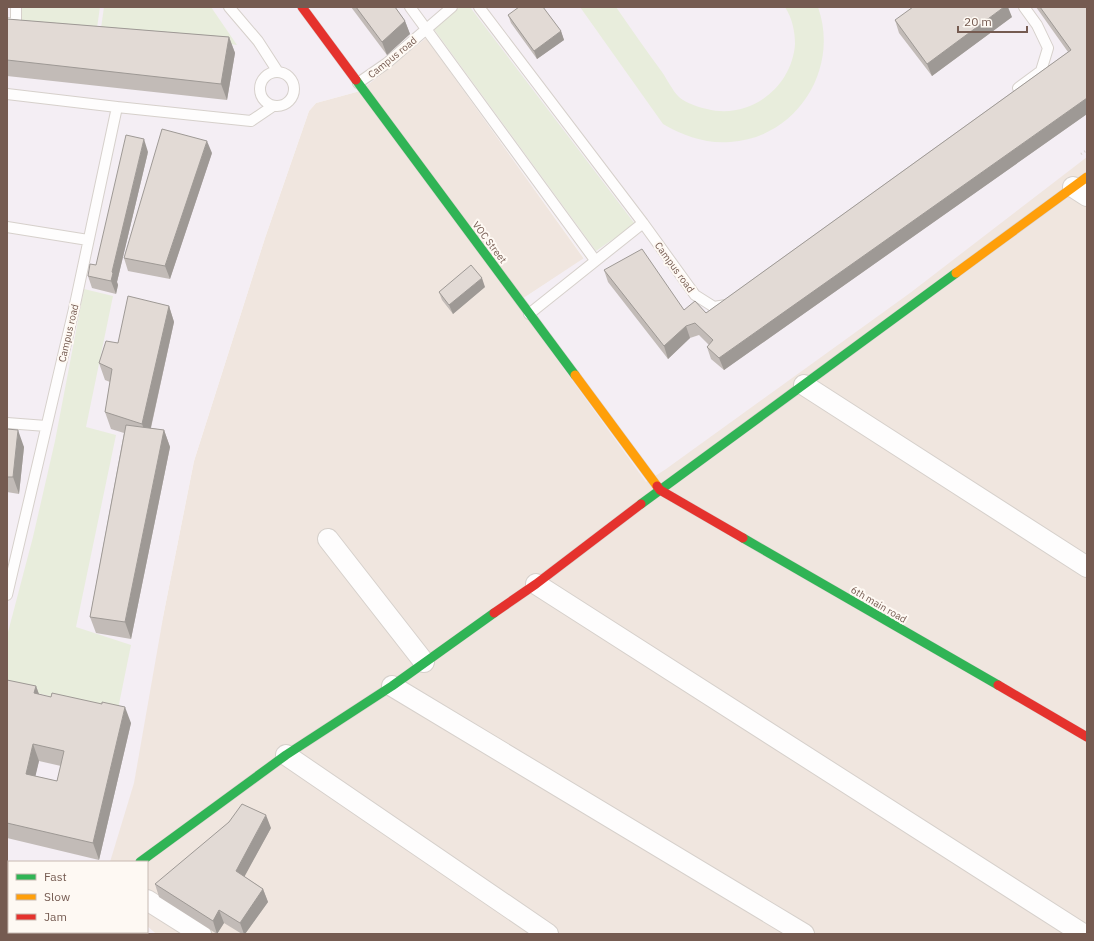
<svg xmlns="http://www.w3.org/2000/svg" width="1094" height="941" viewBox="0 0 1094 941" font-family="'IBM Plex Sans',sans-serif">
	<rect width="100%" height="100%" fill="#f8f4f0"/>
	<path fill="#f0e6df" d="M426,38L584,259L516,303L1087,156V934H156L147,926V862H108L164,612L194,461L265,238L309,111L316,103L360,91Z"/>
	<path fill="#f4eef4" d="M7,7H1087V157L910,293L666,469L646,482L516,303L584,258L426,38L360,91L316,103L309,111L265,238L194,461L164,612L134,783L110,862H9V932H147V926L156,934H7Z"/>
	<path fill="#e8eddc" d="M22,7H100L97,28L21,21Z
		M104,7H211L237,45L101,28Z
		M460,7H470L635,224L596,251L433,28Z
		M580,7H616C631,29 646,50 662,72C667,79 672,90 679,97C686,103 698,107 707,109C749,120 792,88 795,44C795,31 792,18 785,7H818C840,69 797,138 730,142C706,144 684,136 663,124Z
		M84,289L113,296L86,427L116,435L76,627L131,645L117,714L7,685V636L33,537L55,441Z"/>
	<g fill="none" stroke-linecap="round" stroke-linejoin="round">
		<defs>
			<path id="lane" d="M229,7L258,41L278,72
				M410,7L595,260
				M479,7L643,223L695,295L714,307L726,305
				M7,23L16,24V7
				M260 89a17 17 0 1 1 34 0a17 17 0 1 1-34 0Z
				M358,83L387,63L452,7
				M1018,88L1041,71L1048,48L1037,25L1024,7
				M7,94L117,107L251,121L273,106
				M7,227L88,240
				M529,314L643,223
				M7,423L46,426
				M7,595L74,309L117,107
				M7,882L9,883
				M117,932L121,934"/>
			<path id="street" d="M1073,187L1087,196
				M804,385L1087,567
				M328,539L424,662
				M536,584L1083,934
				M392,686L804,934
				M286,755L548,934
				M147,900L201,934"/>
			<path id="fast" d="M356,80L575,375
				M641,504L956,273
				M743,538L998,685
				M140,862L286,755L392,686L494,613"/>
			<path id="slow" d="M956,273L1087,177
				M575,375L657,486"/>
			<path id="jam" d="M302,7L356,80
				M657,486L660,490L743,538
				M494,613L536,584L641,504
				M998,685L1087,737"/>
		</defs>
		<use href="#lane" stroke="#d6d0cb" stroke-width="12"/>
		<use href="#street" stroke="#d6d0cb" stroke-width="22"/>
		<use href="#fast" stroke="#d8d0cc" stroke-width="10"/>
		<use href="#slow" stroke="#d8d0cc" stroke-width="10"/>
		<use href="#jam" stroke="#d8d0cc" stroke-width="10"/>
		<path stroke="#dad4d0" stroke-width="2.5" stroke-dasharray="1 3" stroke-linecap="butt" d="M1081,154L1087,150"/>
		<use href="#lane" stroke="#fefdfd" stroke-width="10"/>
		<use href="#street" stroke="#fefdfd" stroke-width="20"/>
		<use href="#fast" stroke="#30b455" stroke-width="9"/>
		<use href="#slow" stroke="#ff9f0a" stroke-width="9"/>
		<use href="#jam" stroke="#e5322d" stroke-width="9"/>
	</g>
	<path fill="#c2bbb7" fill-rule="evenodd" d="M351,7H395L405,21L410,34L387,55Z
		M1036,7H1087V114L724,370L711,359L707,347L709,345L699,335L690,338L668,359L608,282L604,270L684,310L706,313L1068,52Z
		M508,15L561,31L564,40L537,59L511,23Z
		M1012,17L932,76L899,33L895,20Z
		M7,19L229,37L235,53L227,100L7,76Z
		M148,152L117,282L118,285L116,294L92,288L88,276L96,265Z
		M212,153L170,279L128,271L124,258Z
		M485,287L453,314L442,300L439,292Z
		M169,306L174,322L151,428L164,430L170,447L131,639L96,633L90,617L124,433L111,429L105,412L110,382L105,380L99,363L118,343Z
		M7,429L24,447L19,494L7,492Z
		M7,681L36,686L39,694L131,723L99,860L7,838ZM39,761L61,766L57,781L35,776Z
		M271,828L244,876L263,889L268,902L245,934H242L224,923L217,934L159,897L155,884Z"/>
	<path fill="#9e9995" d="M1004,7H1008L1012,17L932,76L927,64Z
		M405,21L410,34L387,55L382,42Z
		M561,31L564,40L537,59L534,51Z
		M229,37L235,53L227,100L221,84Z
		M1087,98V114L724,370L719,358Z
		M144,139L148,152L117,282L118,285L116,294L111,281L112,272Z
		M207,141L212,153L170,279L165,266Z
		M482,278L485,287L453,314L449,305Z
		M169,306L174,322L148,440L142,424Z
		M686,326L690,338L668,359L664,346Z
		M18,430L24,447L19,494L13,477Z
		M164,430L170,447L131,639L125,622Z
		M36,686L42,703L34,693Z
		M125,707L131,723L99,860L93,843Z
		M33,744L39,761L32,791L26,774Z
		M266,815L271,828L241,883L236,871Z
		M263,889L268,902L245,934H244L240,923Z
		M9,905V932H10L9,934H7V912Z
		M219,910L224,923L217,934L213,921Z"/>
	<path fill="#e2dad5" stroke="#9e9995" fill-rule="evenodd" d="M356,7H395L405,21L382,42Z
		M519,7H543L561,31L534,51L508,15Z
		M913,7H1004L927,64L895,20Z
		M1040,7H1087V98L719,358L707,347L713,340L695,323L686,326L664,346L604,270L642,249L684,310L695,301L706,313L1071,50Z
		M7,19L229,37L221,84L7,60Z
		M162,129L207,141L165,266L124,258Z
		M126,135L144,139L112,272L113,273L111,281L88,276L90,264L96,265Z
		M471,265L482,278L449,305L439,292Z
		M128,296L169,306L142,424L105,412L112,369L99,363L106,341L118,343Z
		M126,425L164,430L125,622L90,617Z
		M7,429L18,430L13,477H7Z
		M7,680L36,686L34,693L51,697L52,693L102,704V702L125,707L93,843L7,823ZM33,744L64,751L57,781L26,774Z
		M242,804L266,815L236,871L263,889L240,923L219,910L213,921L155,884L229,822Z
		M7,904L9,905L7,912Z"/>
	<g text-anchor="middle" stroke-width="4" stroke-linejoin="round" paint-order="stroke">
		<g font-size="10" fill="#755b51" stroke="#fef9f3">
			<text transform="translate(392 57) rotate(-39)" y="4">Campus road</text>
			<text transform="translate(490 242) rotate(53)" y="4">VOC Street</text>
			<text transform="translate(675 267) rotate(54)" y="4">Campus road</text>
			<text transform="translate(68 333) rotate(-77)" y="4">Campus road</text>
			<text transform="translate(879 604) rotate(30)" y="4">6th main road</text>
		</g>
	</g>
	<rect width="1094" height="941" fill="none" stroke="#755b51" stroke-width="16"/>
	<rect x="8" y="861" width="140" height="72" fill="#fef9f3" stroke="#c7bab2"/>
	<rect x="16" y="874" width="20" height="6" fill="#30b455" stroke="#c7bab2"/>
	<text x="44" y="881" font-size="12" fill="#755b51">Fast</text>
	<rect x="16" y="894" width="20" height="6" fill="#ff9f0a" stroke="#c7bab2"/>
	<text x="44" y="901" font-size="12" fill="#755b51">Slow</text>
	<rect x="16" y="914" width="20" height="6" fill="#e5322d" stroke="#c7bab2"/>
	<text x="44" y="921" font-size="12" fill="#755b51">Jam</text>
	<path d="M958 26v6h69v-6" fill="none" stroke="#755b51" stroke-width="2"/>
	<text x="964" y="26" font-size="12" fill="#755b51" stroke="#fef9f3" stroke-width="3" paint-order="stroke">20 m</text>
</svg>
